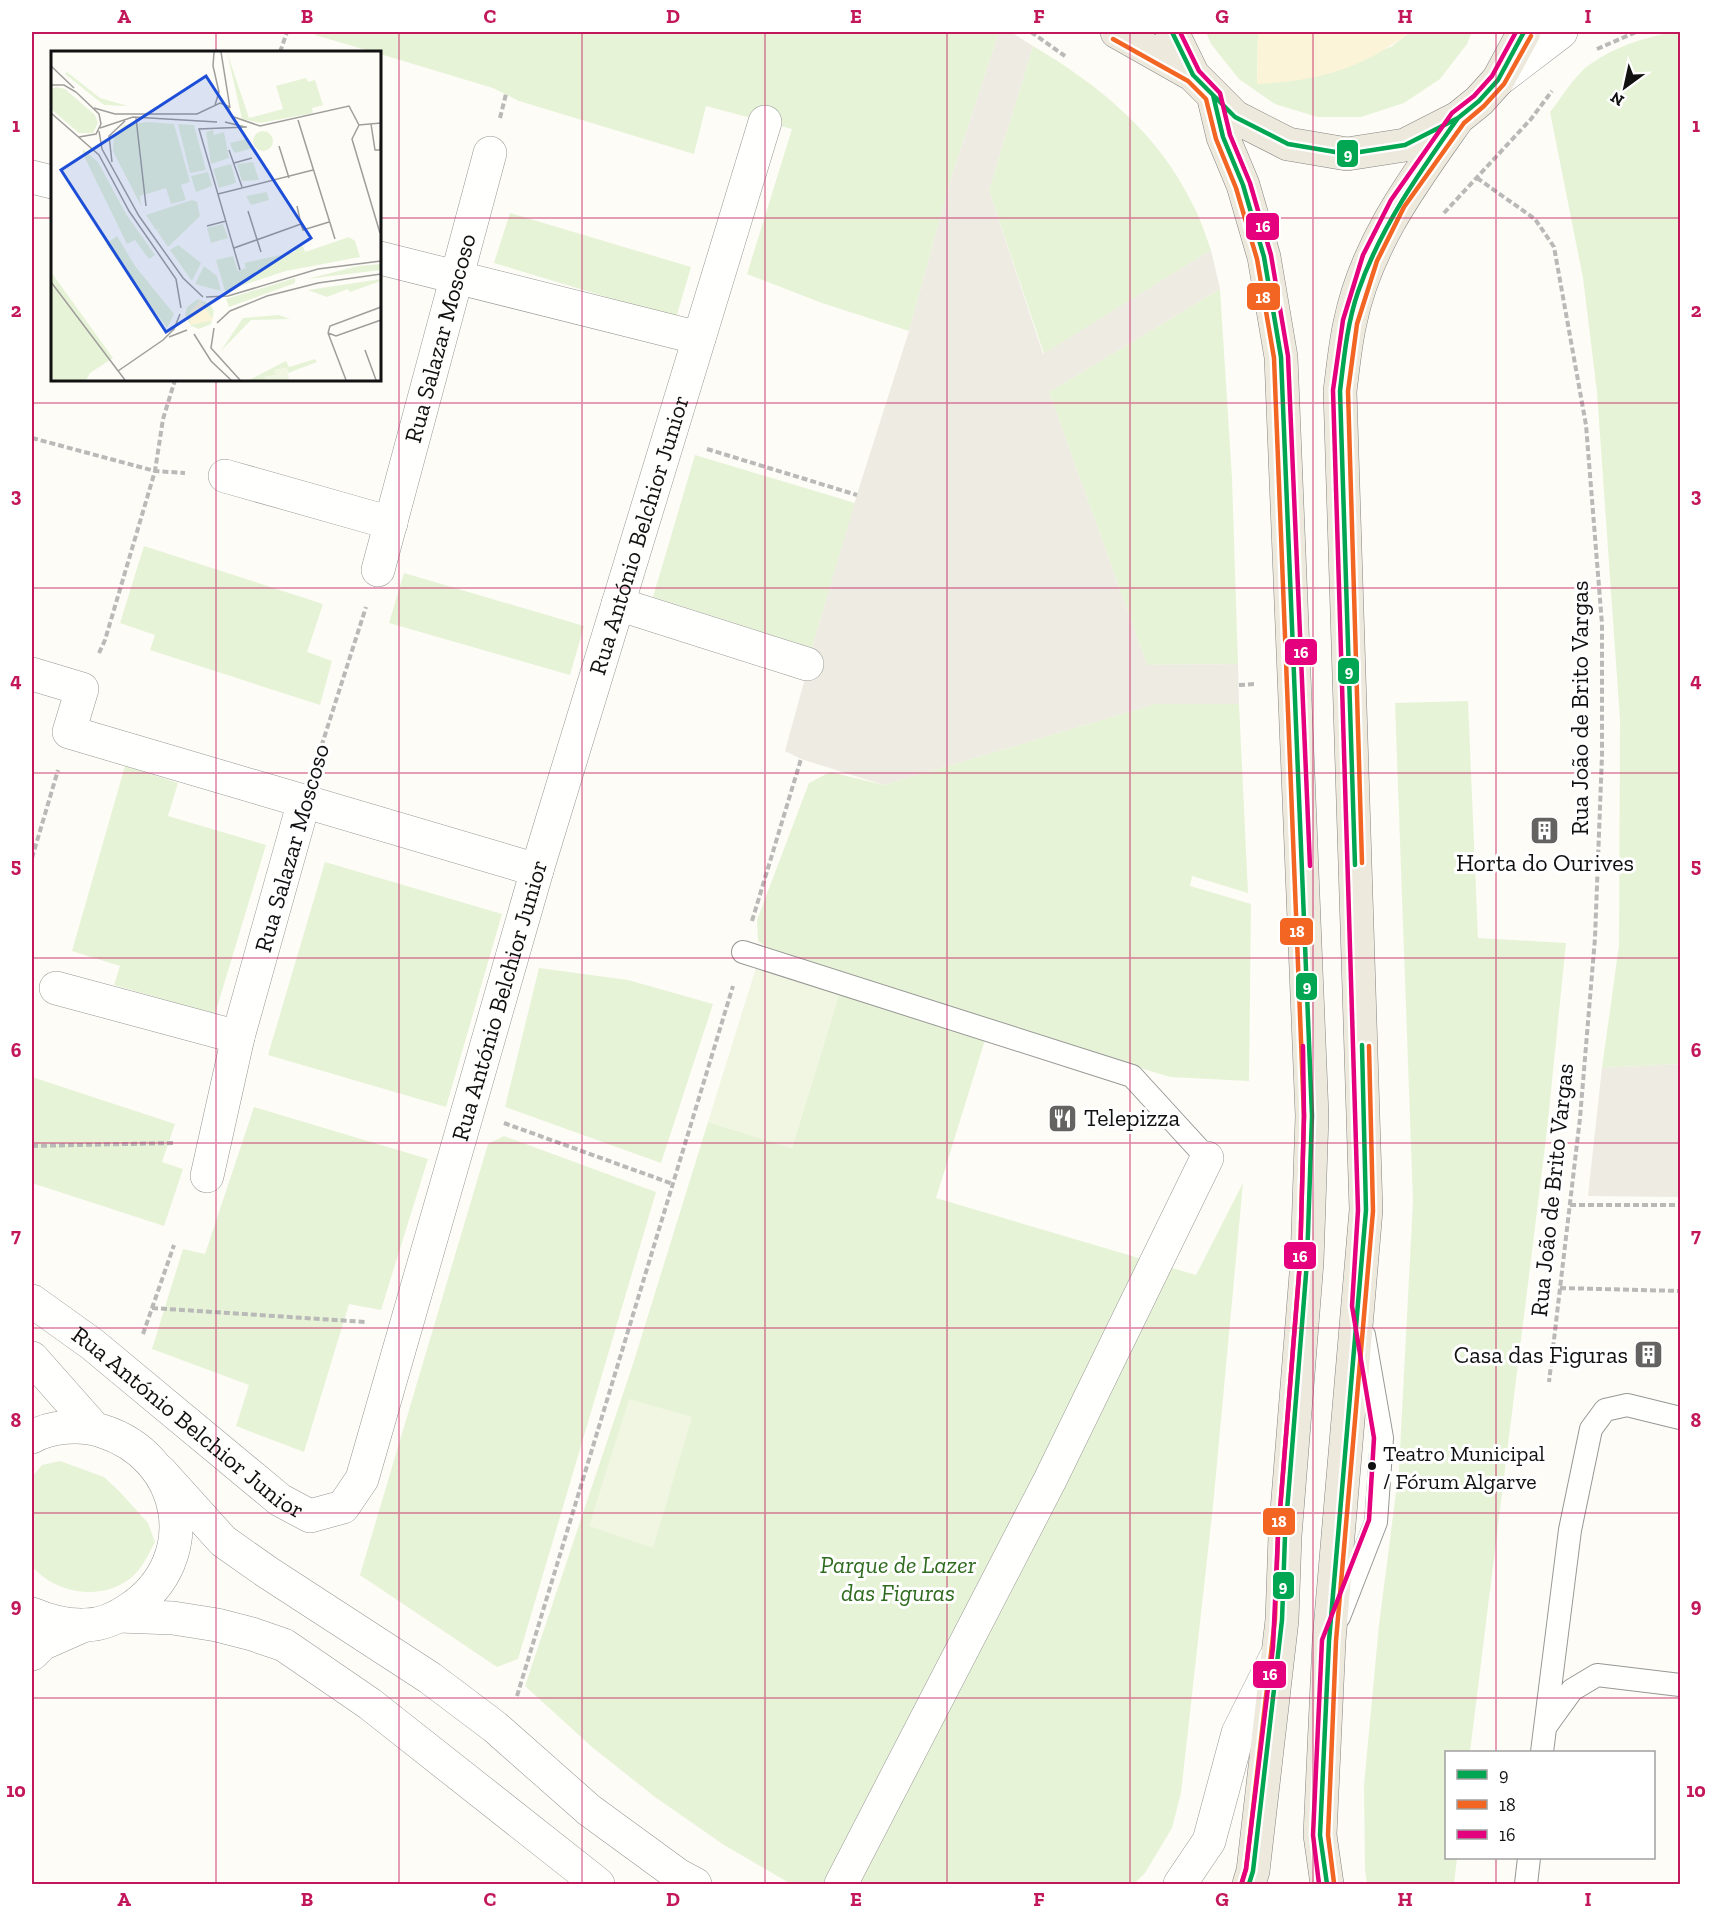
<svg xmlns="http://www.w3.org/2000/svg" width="1712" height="1916" viewBox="0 0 1712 1916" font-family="'Zilla Slab',serif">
	<rect width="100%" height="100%" fill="#fdfcf7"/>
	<path fill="#e7f3d7" d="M317,32H999L952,175L909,331L822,303L747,274L792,129L706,106L694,154L519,101L493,88L380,54V52H373L315,35Z
		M1206,32H1258L1257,83L1391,47L1410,32H1472L1467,44L1440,79L1404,103L1361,117H1317L1275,104L1239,79L1211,44Z
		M1672,32H1680V1064L1602,1068L1619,945L1620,720L1597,392L1583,278L1550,112C1562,97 1574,76 1589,65C1614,47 1643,38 1672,32Z
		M1033,46C1099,85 1158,133 1192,203C1200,217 1205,234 1211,250L1044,354L989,190Z
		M510,213L691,267L676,318L494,263Z
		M1220,289L1232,478L1238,664L1147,665L1049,392Z
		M695,455L855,503L812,648L653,597Z
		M144,546L323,604L307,652L332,661L320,705L150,650L155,635L120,623Z
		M404,573L584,626L570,675L389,623Z
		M1468,701L1478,938L1566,943L1547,1130L1470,1752H1446V1858H1457L1454,1884H1367L1365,1870L1364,1785L1379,1625L1399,1469L1413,1201L1395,703Z
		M1155,704H1239L1248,893L1192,876L1190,886L1251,904L1249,1081L1170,1077L783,959L758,941L757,920L809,783L830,772L884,785Z
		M125,766L178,783L168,816L266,845L215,1014L114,985L120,966L72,951Z
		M325,862L502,914L446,1107L268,1055Z
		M539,968L628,980L713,1004L661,1163L505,1107Z
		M839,994L985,1040L936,1198L1196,1275L1243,1183L1213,1506L1181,1793L1172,1828L1145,1873L1134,1884H791L724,1845L655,1797L592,1747L525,1686L633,1364L708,1122L792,1148Z
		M32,1077L175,1124L162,1162L183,1169L164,1226L32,1183Z
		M254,1107L428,1159L381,1310L349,1304L304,1452L236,1426L249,1385L152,1349L183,1249L205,1254Z
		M504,1136L656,1192L518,1659L497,1667L360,1575L488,1144Z
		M60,1461L104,1477L120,1492L148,1523L155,1542C148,1555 143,1567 132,1577C103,1602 55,1594 32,1566V1477L42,1465Z"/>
	<path fill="#fcf4d9" d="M1258,32H1410C1362,69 1317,81 1257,84Z"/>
	<path fill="#f0f6e1" d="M756,968L839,994L792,1148L708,1122Z
		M629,1399L692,1417L653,1548L589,1526Z"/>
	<path fill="#edebe2" d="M999,32H1011L1033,46L989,190L1043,354L1211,250L1220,289L1049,392L1147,665L1238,664L1239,704H1155L884,785L801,759L785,751L804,682L812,648L859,488L909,331L952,175Z
		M1680,1064V1197L1588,1196L1602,1068Z"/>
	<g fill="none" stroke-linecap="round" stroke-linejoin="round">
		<defs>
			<path id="service" d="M743,952L1132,1076L1207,1158
				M1339,1617L1376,1522L1382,1438L1364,1335
				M1546,1726L1572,1690L1597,1675L1680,1685
				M1542,1752L1570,1530L1591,1429L1605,1410L1627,1405L1680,1418
				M1526,1884L1529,1858"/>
			<g id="minor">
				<path d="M1498,80L1561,32"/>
				<path d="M32,177L52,182"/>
				<path d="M380,258L699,338"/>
				<path d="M225,476L391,523"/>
				<path id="s1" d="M378,570L490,153"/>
				<path d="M618,604L807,664"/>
				<path d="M32,674L82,689L69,732L537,870"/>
				<path d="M56,988L238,1037"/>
				<path d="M207,1176L238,1037L304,801"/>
				<path id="s2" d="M32,1301L92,1344L280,1500L310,1516L343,1507L362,1479L537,870L765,122"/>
				<path d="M32,1358L94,1428"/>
				<path d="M32,1437C51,1426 81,1424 102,1431C185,1457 203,1559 131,1608C117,1618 102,1625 85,1625C66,1626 49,1621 32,1614"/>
				<path d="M160,1471L223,1541L267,1572L430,1678L495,1727L589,1810L678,1875L695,1884"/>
				<path d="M119,1616L173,1618L217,1625L252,1634L284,1645L370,1704L598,1884"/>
				<path d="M32,1654L42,1644L85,1625"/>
				<path d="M841,1884L1050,1480L1207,1158"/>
				<path d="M1180,1884L1209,1841L1238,1733L1277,1655"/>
			</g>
			<path id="primary" d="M1117,32L1193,75
				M1172,32L1193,75L1235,117L1288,144L1347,154L1405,145L1458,118L1479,101L1498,80L1524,32
				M1213,95L1223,137L1243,185L1264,257L1281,357L1312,1116L1307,1262L1285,1536L1282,1620L1253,1871L1249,1884
				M1327,1884L1320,1835L1329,1641L1366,1210L1340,391C1343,369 1345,345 1350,323C1366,244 1413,182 1458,118"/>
		</defs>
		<use href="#service" stroke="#979795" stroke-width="24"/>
		<use href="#minor" stroke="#979795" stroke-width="34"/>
		<use href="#primary" stroke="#858482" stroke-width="34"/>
		<path stroke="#b9b9b8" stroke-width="4" stroke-dasharray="6 3" stroke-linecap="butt" d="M1031,32L1065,56
			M1597,49L1636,32
			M280,52L287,32
			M500,118L506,94
			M1477,178L1535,219L1554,247L1586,425L1602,624V755L1595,938L1580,1118L1549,1382
			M1444,213L1531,119L1552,91
			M32,438L155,471L163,419L175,380
			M707,449L857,495
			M99,653L105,640L155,471L185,473
			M1239,685L1256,684
			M316,763L366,607
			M32,858L58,770
			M752,921L801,759
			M504,1123L673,1184
			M32,1146L175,1143
			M1570,1205H1680
			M1560,1288L1680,1291
			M152,1308L366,1322
			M143,1334L174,1245
			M517,1696L733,986"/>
		<use href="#service" stroke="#fffffe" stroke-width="22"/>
		<use href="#minor" stroke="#fffffe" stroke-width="33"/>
		<use href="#primary" stroke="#ede9dc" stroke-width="33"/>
		<defs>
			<path id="bus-1" d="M1172,32L1193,75L1235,117L1288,144L1347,154L1405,145L1458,118L1479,101L1498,80L1524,32
				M1213,95L1223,137L1243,185L1264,257L1281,357L1312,1116L1307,1262L1285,1536L1282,1620L1253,1871L1249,1884
				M1355,865L1340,391C1344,358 1347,324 1358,292C1380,228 1419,173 1458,118
				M1327,1884L1320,1835L1329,1641L1366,1210L1362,1045"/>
			<path id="bus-2" d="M1113,39L1188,81L1206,99L1216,139L1236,188L1257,259L1274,358L1304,1116L1300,1262L1278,1535L1275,1619L1246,1869L1242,1882
				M1362,863L1348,391L1357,324L1377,261L1404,207L1464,123L1484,106L1504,84L1531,36
				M1334,1883L1328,1835L1336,1641L1373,1211L1369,1046"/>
			<path id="bus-3" d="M1180,32L1199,71L1220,93L1230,135L1250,183L1271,255L1288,356L1310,866
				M1242,1882L1246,1869L1273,1647L1278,1535L1300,1262L1304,1116L1303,1046
				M1319,1884L1313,1835L1322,1640L1369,1520L1374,1438L1352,1306L1358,1210L1333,390L1343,320L1363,255L1391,200L1452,113L1474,96L1492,76L1516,32"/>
		</defs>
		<use href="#bus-1" stroke="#fff" stroke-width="9"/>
		<use href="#bus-2" stroke="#fff" stroke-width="9"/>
		<use href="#bus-3" stroke="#fff" stroke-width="9"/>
		<use href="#bus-1" stroke="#00a651" stroke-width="4.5"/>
		<use href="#bus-2" stroke="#f26522" stroke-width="4.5"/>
		<use href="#bus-3" stroke="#e5007d" stroke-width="4.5"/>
	</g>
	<path fill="none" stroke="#c2185b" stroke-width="1.5" stroke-opacity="0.55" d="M216,32V52M399,32V1884M582,32V1884M765,32V1884M947,32V1884M1130,32V1884M1313,32V1884M1496,32V1752M32,218H52M380,218H1680M216,380V1884M32,403H1680M32,588H1680M32,773H1680M32,958H1680M32,1143H1680M32,1328H1680M32,1513H1680M32,1698H1680M1496,1858V1884"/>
	<defs>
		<symbol id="building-square" viewBox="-11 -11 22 22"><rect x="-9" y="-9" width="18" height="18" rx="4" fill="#646362" stroke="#fff"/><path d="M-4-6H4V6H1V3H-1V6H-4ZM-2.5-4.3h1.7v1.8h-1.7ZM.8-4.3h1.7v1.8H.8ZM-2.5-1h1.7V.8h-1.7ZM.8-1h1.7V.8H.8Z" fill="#fff"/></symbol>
		<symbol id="restaurant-square" viewBox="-11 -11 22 22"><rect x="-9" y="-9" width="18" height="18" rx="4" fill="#646362" stroke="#fff"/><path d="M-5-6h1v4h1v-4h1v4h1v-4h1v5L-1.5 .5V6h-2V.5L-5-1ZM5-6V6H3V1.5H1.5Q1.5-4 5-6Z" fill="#fff"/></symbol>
	</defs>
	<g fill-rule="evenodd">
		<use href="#building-square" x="1528" y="814" width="33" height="33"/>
		<use href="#restaurant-square" x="1046" y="1102" width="33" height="33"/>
		<use href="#building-square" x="1632" y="1338" width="33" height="33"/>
	</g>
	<circle fill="#111" stroke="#fff" stroke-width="2" cx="1372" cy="1466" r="5"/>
	<g text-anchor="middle" stroke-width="6" stroke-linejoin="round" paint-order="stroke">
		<g font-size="22" fill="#111" stroke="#fff" text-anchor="start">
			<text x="1383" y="1461">Teatro Municipal<tspan x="1383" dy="28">/ Fórum Algarve</tspan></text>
		</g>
		<g font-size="24" fill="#111" stroke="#fff">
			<text dy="8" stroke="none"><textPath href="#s1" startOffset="240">Rua Salazar Moscoso</textPath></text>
			<text dy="8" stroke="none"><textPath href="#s2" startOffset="1404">Rua António Belchior Junior</textPath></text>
			<text transform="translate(1580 708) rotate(-90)" y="8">Rua João de Brito Vargas</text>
			<text transform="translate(292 848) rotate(-74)" y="8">Rua Salazar Moscoso</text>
			<text dy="8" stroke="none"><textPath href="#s2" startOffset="918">Rua António Belchior Junior</textPath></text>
			<text transform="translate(1552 1190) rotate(-84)" y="8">Rua João de Brito Vargas</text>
			<text dy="8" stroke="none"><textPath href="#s2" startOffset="198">Rua António Belchior Junior</textPath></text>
		</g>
		<g font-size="24" fill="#111" stroke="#fff">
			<text x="1545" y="871">Horta do Ourives</text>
			<text x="1084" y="1126" text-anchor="start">Telepizza</text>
			<text x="1628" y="1363" text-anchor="end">Casa das Figuras</text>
		</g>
		<g font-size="24" font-style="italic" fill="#2f6b1f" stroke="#fff">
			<text x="898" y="1573">Parque de Lazer<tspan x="898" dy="28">das Figuras</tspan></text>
		</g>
	</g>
	<g transform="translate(51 51)">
		<rect width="330" height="330" fill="#fdfcf7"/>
		<path d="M176,1L198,67L232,58L225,35L255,27L257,31L264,29L272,54L261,57L262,62L209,72L191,68ZM16,21L49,47L77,55L53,54L14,23ZM5,36L14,38L44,64L47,72L42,82H28L0,58V38ZM98,71L123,73L139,131L130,134L135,149L120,153L115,137L89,145L90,155L62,100L63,84L73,74ZM127,73L143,74L155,119L139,122ZM162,79L163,84L173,81L178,107L160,113L155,81ZM202 90a10 10 0 1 1 20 0a10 10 0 1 1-20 0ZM196,88L202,97L184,102L181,98L179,92ZM32,98L47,111L75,163L104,204L98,208L84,189L76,193L32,103ZM202,111L208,129L191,130L186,113ZM180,113L185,132L168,137L162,118ZM157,121L161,135L145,141L140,125ZM216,141L218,149L200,154L195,145ZM141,149L146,151L149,165L117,196L106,180L111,178L105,179L95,164ZM172,173L177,187L160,192L156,177ZM66,185L84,215L123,263L116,277L55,193ZM298,186L304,190L309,206L235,220L174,240L165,209L182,205L187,220L195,217L193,212L244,201L243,198L252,195L254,201ZM127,194L150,212L141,230L119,199ZM330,213V219L256,228L307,215ZM153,215L166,225L170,240L144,233ZM0,221L62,307L39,322L35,329H0ZM244,227V232L178,256L175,248ZM330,228V230L299,241L297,238L276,246L257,239ZM147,248L159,253L163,260L160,273L148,278L140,275L134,264L136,256ZM228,264L239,268L200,269L169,301L192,267ZM264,308L266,311L237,322L236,317L224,319L225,324L214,326V329H198L235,310L238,316Z" fill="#e7f3d7"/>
		<path d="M149,249L162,269L139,274L140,260Z" fill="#fcf4d9"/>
		<path d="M236,317L238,329H214L213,326L225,324L224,319Z" fill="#f0f6e1"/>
		<path fill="none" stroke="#9f9e9b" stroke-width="1.5" d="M163,1L162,15L168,41L164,54M170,1L179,57M0,15L23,37M0,34H13L25,41L48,63L50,73L45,83L28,86M43,57L64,63H146L169,52L177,55L180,65M0,62L48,104L78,160L125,228L130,257M180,65L209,75L298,55L308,74L330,72M85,67L95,155M247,69L284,188M174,71L194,76M320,73L324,99H329L330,82M308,74L301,88L329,182M49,77L82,66L166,71M48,80L51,98L88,165L132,227L152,246M228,95L238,127M178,99L191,136M61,111L58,85L74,70M183,112L201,107M167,143L262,119M246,155L250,173M197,160L210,201M156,175L175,170M183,197L250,173L252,179L278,171M189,219L148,78L196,76M0,231L74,329M155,246L177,245L267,218L330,210M166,272L179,260L216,245L267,232L330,223M163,277L160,297L189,329M277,282L279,275L330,256M277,282L285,285L330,269M277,282L295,329M143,283L160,310L180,329M118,286L136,279M314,299L325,329M67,320L112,289L123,278L129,263"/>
		<path fill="#1d4ed8" fill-opacity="0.15" stroke="#1d4ed8" stroke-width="3" d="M155,25L260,187L115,281L10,119Z"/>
		<rect width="330" height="330" fill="none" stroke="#111" stroke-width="3"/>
	</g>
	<g stroke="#fff" stroke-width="2">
		<rect x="1336" y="139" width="23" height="29" rx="6" fill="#00a651"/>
		<rect x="1245" y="212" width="35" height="29" rx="6" fill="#e5007d"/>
		<rect x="1246" y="282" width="35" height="29" rx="6" fill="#f26522"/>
		<rect x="1284" y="638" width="34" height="28" rx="6" fill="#e5007d"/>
		<rect x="1337" y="657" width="23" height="28" rx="6" fill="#00a651"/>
		<rect x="1279" y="917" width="35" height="29" rx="6" fill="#f26522"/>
		<rect x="1295" y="972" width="23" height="29" rx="6" fill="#00a651"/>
		<rect x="1283" y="1241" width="34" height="29" rx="6" fill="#e5007d"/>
		<rect x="1262" y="1507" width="34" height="29" rx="6" fill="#f26522"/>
		<rect x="1272" y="1571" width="23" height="29" rx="6" fill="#00a651"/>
		<rect x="1252" y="1660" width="35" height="29" rx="6" fill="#e5007d"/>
	</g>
	<g font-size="16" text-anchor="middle" font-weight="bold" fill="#fff">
		<text x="1348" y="160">9</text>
		<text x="1263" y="232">16</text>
		<text x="1263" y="303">18</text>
		<text x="1301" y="658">16</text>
		<text x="1349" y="677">9</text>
		<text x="1297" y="937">18</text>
		<text x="1307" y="992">9</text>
		<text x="1300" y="1262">16</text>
		<text x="1279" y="1527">18</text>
		<text x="1283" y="1592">9</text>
		<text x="1270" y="1680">16</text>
	</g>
	<rect width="1712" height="1916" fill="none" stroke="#ffffff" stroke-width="66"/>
	<rect x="1445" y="1751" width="210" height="108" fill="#ffffff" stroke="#a0a0a0" stroke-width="1.5"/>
	<rect x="1457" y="1770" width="30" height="9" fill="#00a651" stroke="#a0a0a0" stroke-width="1.5"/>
	<text x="1499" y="1781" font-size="18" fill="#111111">9</text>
	<rect x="1457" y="1800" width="30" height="9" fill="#f26522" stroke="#a0a0a0" stroke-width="1.5"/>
	<text x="1499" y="1811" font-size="18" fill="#111111">18</text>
	<rect x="1457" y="1830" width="30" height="9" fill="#e5007d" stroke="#a0a0a0" stroke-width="1.5"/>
	<text x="1499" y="1841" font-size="18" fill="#111111">16</text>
	<g transform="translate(1625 87) rotate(213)" stroke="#ffffff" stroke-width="4.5" paint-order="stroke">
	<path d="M0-4.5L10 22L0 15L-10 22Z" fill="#111111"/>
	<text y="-9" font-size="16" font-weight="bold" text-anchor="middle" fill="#111111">N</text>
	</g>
	<rect x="33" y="33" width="1646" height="1850" fill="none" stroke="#c2185b" stroke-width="2"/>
	<g font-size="20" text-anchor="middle" font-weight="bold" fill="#c2185b">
		<text x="124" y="23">A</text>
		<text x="307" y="23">B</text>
		<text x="490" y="23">C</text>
		<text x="673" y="23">D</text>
		<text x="856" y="23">E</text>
		<text x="1039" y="23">F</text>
		<text x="1222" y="23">G</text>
		<text x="1405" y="23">H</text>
		<text x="1588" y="23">I</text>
		<text x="16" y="132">1</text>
		<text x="1696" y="132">1</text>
		<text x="16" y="317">2</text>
		<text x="1696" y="317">2</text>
		<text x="16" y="502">3</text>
		<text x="1696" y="502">3</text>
		<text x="16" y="687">4</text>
		<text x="1696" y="687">4</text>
		<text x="16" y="872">5</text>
		<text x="1696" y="872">5</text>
		<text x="16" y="1057">6</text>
		<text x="1696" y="1057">6</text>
		<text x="16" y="1242">7</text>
		<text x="1696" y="1242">7</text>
		<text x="16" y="1427">8</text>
		<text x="1696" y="1427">8</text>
		<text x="16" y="1612">9</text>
		<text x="1696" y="1612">9</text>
		<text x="16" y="1797">10</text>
		<text x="1696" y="1797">10</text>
		<text x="124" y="1906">A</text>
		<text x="307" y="1906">B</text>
		<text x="490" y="1906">C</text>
		<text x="673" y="1906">D</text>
		<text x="856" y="1906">E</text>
		<text x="1039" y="1906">F</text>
		<text x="1222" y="1906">G</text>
		<text x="1405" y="1906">H</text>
		<text x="1588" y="1906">I</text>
	</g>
</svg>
